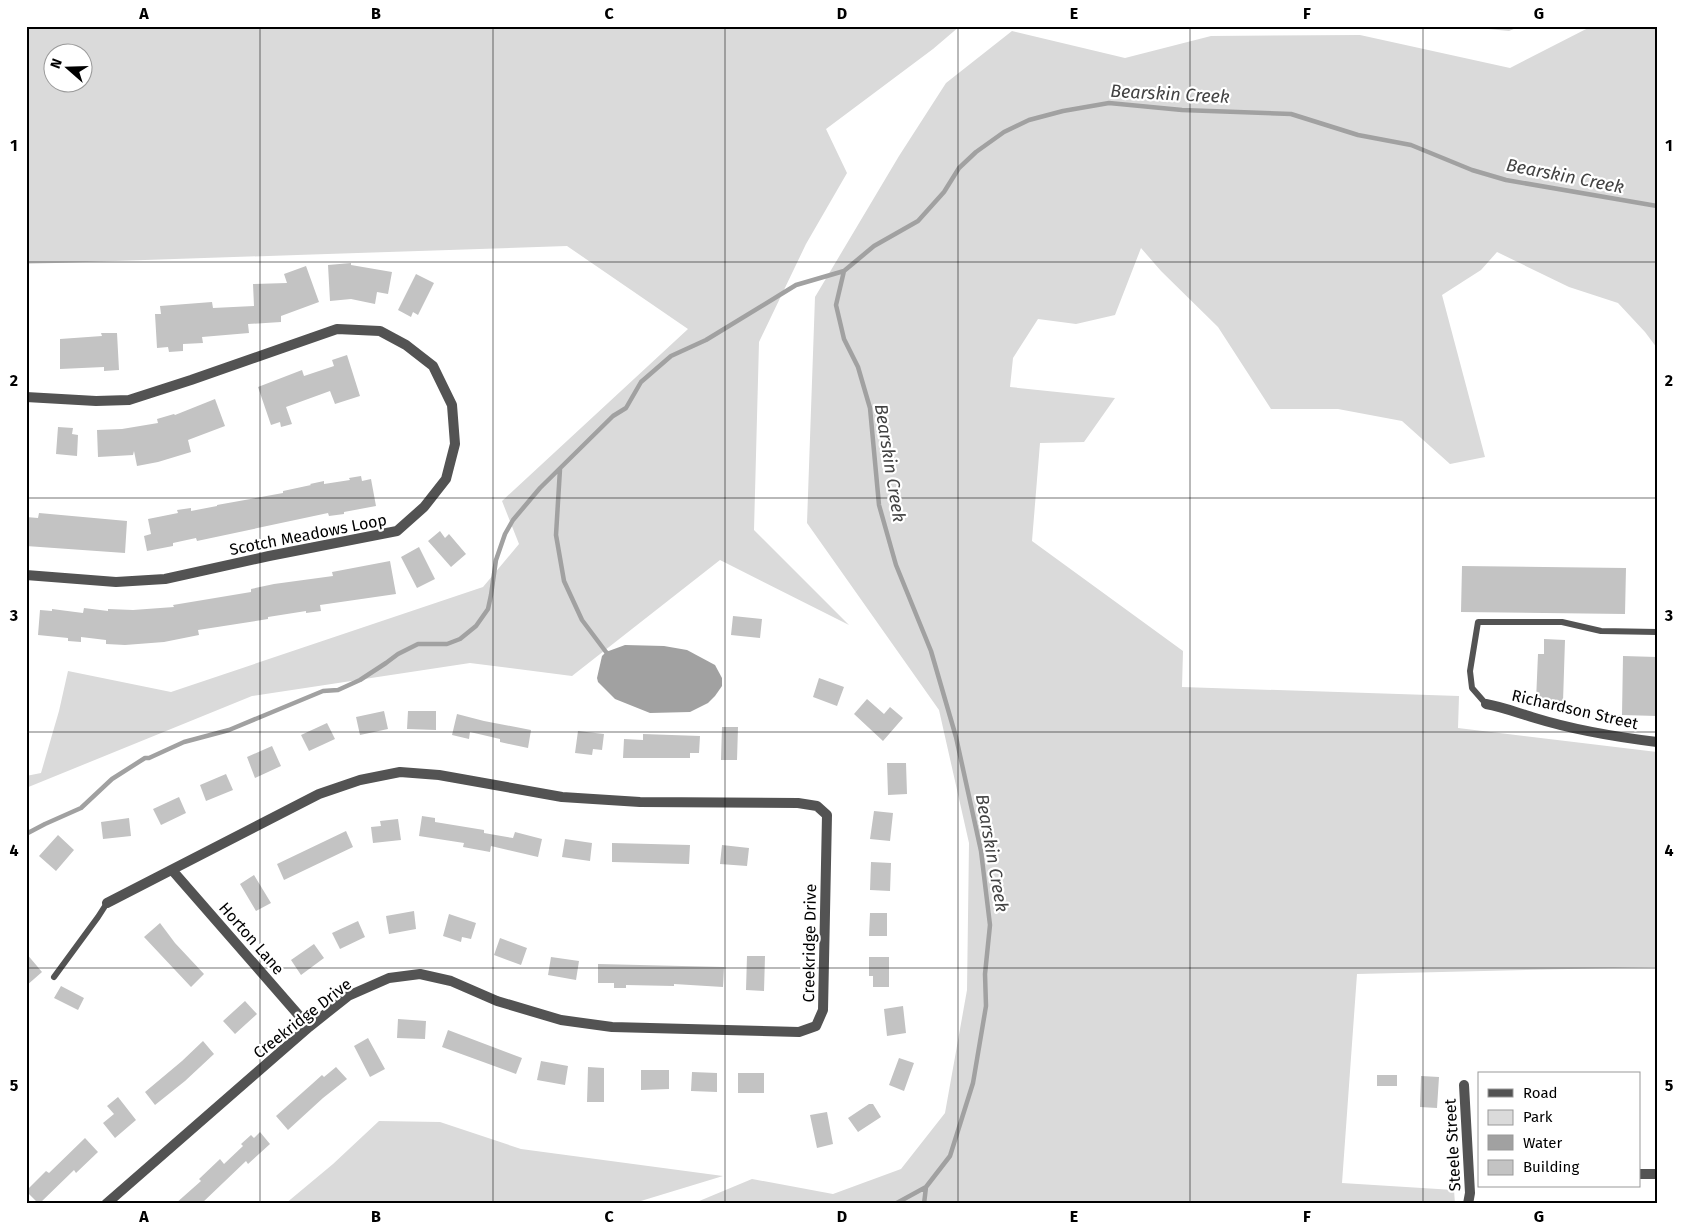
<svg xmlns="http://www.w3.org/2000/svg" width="1683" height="1230" viewBox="0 0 1683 1230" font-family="'Fira Sans',sans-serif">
	<rect width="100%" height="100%" fill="#fff"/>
	<path fill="#dadada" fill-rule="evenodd" d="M26,26H960L933,49L826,129L847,173L806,244L759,342L754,530L849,625L720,560L572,676L470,663L252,696L26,788V776L41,773L59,711L68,671L171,692L483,587L519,544L502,501L688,329L567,246L26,264ZM52,52H82V82H52Z
		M1458,26H1521L1509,31Z
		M1592,26H1657V348L1645,332L1618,303L1569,287L1497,252L1481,270L1442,295L1485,457L1450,464L1402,421L1338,409H1271L1218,327L1161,271L1141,248L1115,315L1076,324L1038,319L1013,358L1010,387L1115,398L1084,442L1040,443L1032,541L1183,651L1182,687L1459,696L1458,728L1657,752V967L1357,974L1342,1183L1454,1190L1455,1204H692L752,1179L833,1194L901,1169L945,1113L967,990L969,843L939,710L807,523L815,297L899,156L946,83L1012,31L1125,58L1211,36L1360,35L1510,68Z
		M379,1121L440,1122L521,1149L723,1176L631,1204H285L333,1164Z"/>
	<path fill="#a1a1a1" d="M625,645L664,646L687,650L715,665L722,678V686L715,696L708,703L690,712L650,713L615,699L598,682L597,678L602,656L606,652Z"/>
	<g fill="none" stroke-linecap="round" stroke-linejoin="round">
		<path stroke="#a1a1a1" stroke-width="4.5" d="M560,469L556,535L564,581L582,620L606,652L610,655
			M26,834L45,824L81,808L112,779L145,758H149L184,742L229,730L323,691L338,690L360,680L386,663L398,654L418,644H447L460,639L476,626L488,609L491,595L496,560L505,534L513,520L540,488L613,416L626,408L641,382L671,356L706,340L796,285L844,271
			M895,1204L926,1187L950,1156L973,1083L986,1006L985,974L990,925L981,851L956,737L931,651L896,565L879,505L870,408L858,367L844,339L836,305L844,271L874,246L918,221L944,192L959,168L976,152L1004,132L1029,120L1063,111L1109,103L1182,110L1291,114L1358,135L1411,145L1472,170L1506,180L1657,206
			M924,1204L926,1187"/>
	</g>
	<path fill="#c3c3c3" d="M351,263V265L392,272L388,294L377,292L375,304L351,299L330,301L328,265Z
		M306,266L319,302L281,316V322L248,324L249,333L202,337L203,343L183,344V351L169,352L168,347L157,348L155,314H161L160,306L212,302L213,308L254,306L253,284L287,283L284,274Z
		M416,274L434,283L418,315L413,312L411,317L398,310Z
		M101,333H117L119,370L104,371V367L60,369V339L102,336Z
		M347,355L360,396L335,404L330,391L286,407L292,424L281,427L280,422L271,425L258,387L302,370L304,376L334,366L332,360Z
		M215,399L225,426L188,440L191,452L158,462L137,466L134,451L133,455L98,457L97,430L122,429L158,423L157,419L174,414L175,415Z
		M58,427L73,428L72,434L78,435L77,456L56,454Z
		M361,476L362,481L371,479L376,506L344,512V514L329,516L328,513L197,541L196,538L173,543V546L147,551L144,536L151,534L148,519L178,513L177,510L191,508V511L217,506V505L283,493V491L311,485L310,484L324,481V484L350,480L349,478Z
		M39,513L127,521L125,553L26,546V517L38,518Z
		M440,531L445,538L449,534L466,554L451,567L428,541Z
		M419,547L435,579L417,588L401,557Z
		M390,561L396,594L320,605L321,611L306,613V611L268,617V619L198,630L199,635L164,642L125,645L106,644V640L81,637V642L68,641V638L38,635L40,610L52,611V609L83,613L84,608L108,611V609L133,610L174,607L173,605L251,592V589L274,584L333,576L332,572Z
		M1462,566L1626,568L1625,614L1461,612Z
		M733,616L762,619L760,638L731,635Z
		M1544,639L1565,640L1563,702L1536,701L1538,654H1544Z
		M1623,656L1657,657V716L1622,715Z
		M819,678L844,687L837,706L813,697Z
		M867,699L884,714L890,707L903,718L883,741L854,714Z
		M384,711L388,729L360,735L356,717Z
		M408,711H436V730L407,729Z
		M457,714L484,721L531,730L528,748L500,742V739L470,732L469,739L452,735Z
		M327,723L335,739L309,751L301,735Z
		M722,727H738L737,760H721Z
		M578,731L604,734L602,750L593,749L592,755L575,753Z
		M643,734L700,736L699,753H690V758H623L624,739L643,740Z
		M272,746L281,766L255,778L247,757Z
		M887,763H906L907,794L888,795Z
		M226,774L233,790L206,801L200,785Z
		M179,797L186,813L161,825L153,809Z
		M874,811L893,813L890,841L870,839Z
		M422,816L435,818V822L484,830V833L513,838L515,832L542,839L538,857L491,846L490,852L463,847L464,843L419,836Z
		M129,818L131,836L103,839L101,822Z
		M398,819L401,840L373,843L371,827L381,826L380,821Z
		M346,831L353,847L284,880L277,864Z
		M58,835L74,850L56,871L39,856Z
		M565,839L592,843L590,861L562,857Z
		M612,843L690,845L689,864L612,862Z
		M722,845L749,848L747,866L720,864Z
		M871,862L891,863L890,891L870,890Z
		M254,875L271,903L256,911L240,884Z
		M414,911L416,929L389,934L386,916Z
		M870,913H887V936H869Z
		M449,914L476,923L471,939L462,937L461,942L443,936Z
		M358,921L365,937L340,949L332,933Z
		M160,923L175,943L204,974L191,987L144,937Z
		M500,938L527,948L521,965L494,955Z
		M314,944L324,958L301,975L291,960Z
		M26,953L42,972L26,986Z
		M747,956H765L764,991L746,990Z
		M551,957L579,961L576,980L548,975Z
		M869,957H889V987H873V976H869Z
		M598,964L724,967L723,987L674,984V986L626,985V988H614V983H598Z
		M61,986L84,998L78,1010L54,998Z
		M245,1001L257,1014L235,1034L223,1021Z
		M903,1006L906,1033L887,1036L884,1009Z
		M398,1019L426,1021L425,1039L397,1038Z
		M448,1030L522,1058L516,1074L442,1047Z
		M368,1038L385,1069L370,1077L354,1046Z
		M203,1041L214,1054L185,1081L155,1105L145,1092L182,1061Z
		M899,1058L914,1063L904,1091L889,1085Z
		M541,1061L568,1066L565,1085L537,1080Z
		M336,1067L347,1079L323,1098L288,1130L276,1116L312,1084L322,1075L324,1077Z
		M588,1067L604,1068V1102H587Z
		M641,1070H669V1089L641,1090Z
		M692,1072L717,1073V1092L691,1091Z
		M738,1073H764V1093H738Z
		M1377,1075H1397V1086H1377Z
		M1421,1076L1439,1077L1437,1108L1420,1107Z
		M118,1097L136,1120L115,1138L103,1123L114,1114L107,1106Z
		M869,1104H873L881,1117L858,1132L848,1118Z
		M827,1112L833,1144L817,1148L810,1115Z
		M260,1132L270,1144L248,1164L246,1161L201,1204H175L201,1181L199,1179L220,1159L224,1164L243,1146L241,1144L251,1135L254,1138Z
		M85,1138L98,1152L76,1173L74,1170L39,1204L26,1191L46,1171L49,1173Z"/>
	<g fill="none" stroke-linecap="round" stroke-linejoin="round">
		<path stroke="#535353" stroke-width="6" d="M1486,704L1472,688L1470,671L1478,622H1562L1601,631L1657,632
			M54,977L98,917L107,903"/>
		<path stroke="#535353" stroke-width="10" d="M26,397L96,401L129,400L191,380L337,329L380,331L406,345L433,366L452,405L455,444L446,479L424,507L397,531L269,556L165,579L116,582L26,575
			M1486,704C1503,707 1518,713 1535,718C1574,730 1616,737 1657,742
			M172,870L309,1027
			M1464,1085L1470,1193L1468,1204
			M1639,1174H1657
			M106,1204L309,1027L348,996L389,978L420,974L451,981L497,1001L561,1020L612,1027L799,1032L816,1026L823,1010L827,815L817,806L798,803L640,802L562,797L439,775L400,772L360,780L319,794L107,903"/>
	</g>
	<path fill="none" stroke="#000" stroke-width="1" stroke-opacity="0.55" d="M260,26V1204M493,26V1204M725,26V1204M958,26V1204M1190,26V1204M1423,26V1204M26,262H1657M26,498H1657M26,732H1657M26,968H1657"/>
	<g text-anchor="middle" stroke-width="4.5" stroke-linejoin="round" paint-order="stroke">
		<g font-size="16" fill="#000" stroke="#fff">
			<text transform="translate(308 534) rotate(-11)" y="6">Scotch Meadows Loop</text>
			<text transform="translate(1575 709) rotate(13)" y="6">Richardson Street</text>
			<text transform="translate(252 938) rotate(49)" y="6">Horton Lane</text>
			<text transform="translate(809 943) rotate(-89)" y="6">Creekridge Drive</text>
			<text transform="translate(302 1018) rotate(-38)" y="6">Creekridge Drive</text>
			<text transform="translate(1452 1145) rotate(-93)" y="6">Steele Street</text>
		</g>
		<g font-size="18" font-style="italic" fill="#424242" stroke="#fff">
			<text transform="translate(1170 94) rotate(3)" y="6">Bearskin Creek</text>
			<text transform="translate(1565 176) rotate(11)" y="6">Bearskin Creek</text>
			<text transform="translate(890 463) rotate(81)" y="6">Bearskin Creek</text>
			<text transform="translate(992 853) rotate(80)" y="6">Bearskin Creek</text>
		</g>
	</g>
	<rect width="1683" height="1230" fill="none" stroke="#ffffff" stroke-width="55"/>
	<rect x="1478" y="1072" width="162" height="115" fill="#ffffff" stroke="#999999"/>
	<rect x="1488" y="1089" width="25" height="8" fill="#535353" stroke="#999999"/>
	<text x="1523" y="1098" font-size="15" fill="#000000">Road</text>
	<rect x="1488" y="1110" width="25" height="15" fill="#dadada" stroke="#999999"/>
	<text x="1523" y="1122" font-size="15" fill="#000000">Park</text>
	<rect x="1488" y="1135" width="25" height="15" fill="#a1a1a1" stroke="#999999"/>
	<text x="1523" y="1148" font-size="15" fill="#000000">Water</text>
	<rect x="1488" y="1160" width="25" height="15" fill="#c3c3c3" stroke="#999999"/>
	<text x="1523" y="1172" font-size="15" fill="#000000">Building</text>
	<g transform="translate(68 68) rotate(290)"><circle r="24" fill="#ffffff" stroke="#999999"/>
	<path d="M0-4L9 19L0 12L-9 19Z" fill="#000000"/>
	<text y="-8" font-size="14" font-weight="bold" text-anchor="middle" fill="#000000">N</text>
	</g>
	<rect x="28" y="28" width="1628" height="1174" fill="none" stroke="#000" stroke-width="2"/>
	<g font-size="16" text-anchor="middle" font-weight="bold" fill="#000">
		<text x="144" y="19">A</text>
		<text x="376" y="19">B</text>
		<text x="609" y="19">C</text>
		<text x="842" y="19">D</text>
		<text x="1074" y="19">E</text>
		<text x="1307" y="19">F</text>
		<text x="1539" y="19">G</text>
		<text x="14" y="151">1</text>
		<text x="1669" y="151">1</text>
		<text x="14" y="386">2</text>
		<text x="1669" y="386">2</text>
		<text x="14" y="621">3</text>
		<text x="1669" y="621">3</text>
		<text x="14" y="856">4</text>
		<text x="1669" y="856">4</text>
		<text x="14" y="1091">5</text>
		<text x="1669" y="1091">5</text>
		<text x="144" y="1222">A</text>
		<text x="376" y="1222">B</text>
		<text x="609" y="1222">C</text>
		<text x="842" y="1222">D</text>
		<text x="1074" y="1222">E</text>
		<text x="1307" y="1222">F</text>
		<text x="1539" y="1222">G</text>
	</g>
</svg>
